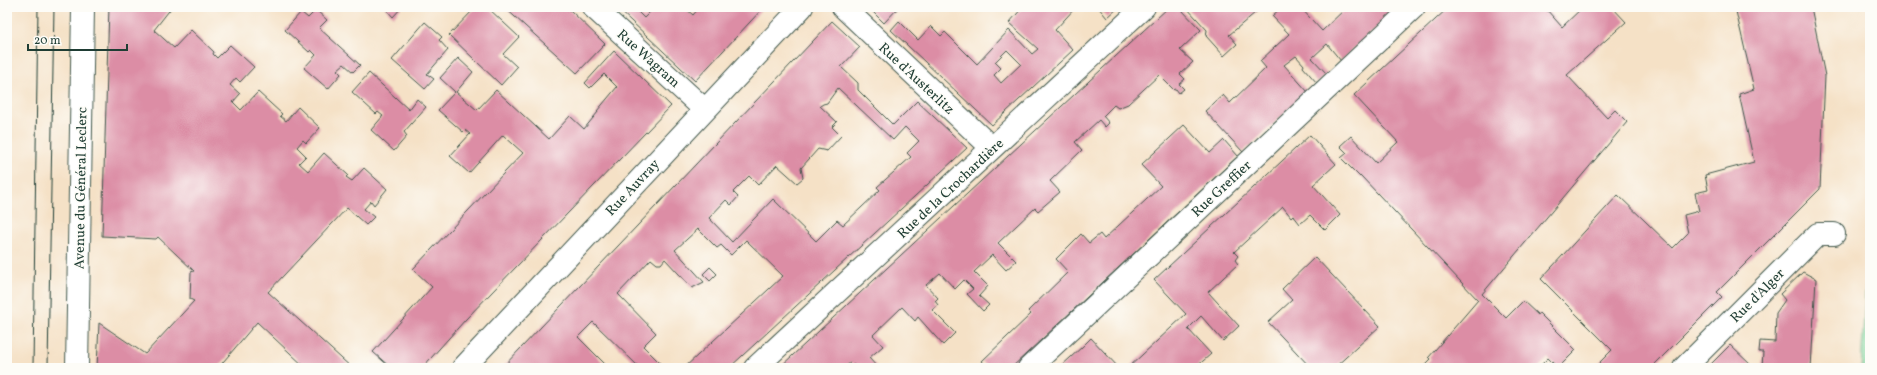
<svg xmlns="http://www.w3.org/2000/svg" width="1877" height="375" viewBox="0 0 1877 375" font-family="Vollkorn,serif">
	<rect width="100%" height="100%" fill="#fdfcf7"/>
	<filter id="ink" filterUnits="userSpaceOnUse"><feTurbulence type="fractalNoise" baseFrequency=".025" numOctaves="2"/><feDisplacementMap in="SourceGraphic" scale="8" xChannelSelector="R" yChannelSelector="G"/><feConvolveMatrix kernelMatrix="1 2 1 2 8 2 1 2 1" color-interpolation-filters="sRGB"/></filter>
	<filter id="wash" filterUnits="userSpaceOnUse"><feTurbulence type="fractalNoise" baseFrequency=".012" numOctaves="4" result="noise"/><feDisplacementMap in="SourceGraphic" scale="16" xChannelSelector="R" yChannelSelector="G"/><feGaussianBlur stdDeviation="0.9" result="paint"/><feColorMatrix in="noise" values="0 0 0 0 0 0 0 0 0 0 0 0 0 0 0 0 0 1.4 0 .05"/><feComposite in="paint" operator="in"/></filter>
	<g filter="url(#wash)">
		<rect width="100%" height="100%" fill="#f5e1c6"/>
		<path fill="#7bd398" stroke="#4d8866" d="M1870,199V368H1861Z"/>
		<g id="blocks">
			<path fill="#dc8da5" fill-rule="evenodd" d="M109,7H172L154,30L174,48L191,30L214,52L213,54L217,58L230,45L254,67L240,82L236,78L230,85L240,94L233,102L241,110L258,92L282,114L280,116L286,121L298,107L320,128L306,143L303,140L297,147L306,156L299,163L308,171L324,153L348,175L346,177L352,181L364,168L387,189L374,205L371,201L364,209L374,217L366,225L347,208L268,292L352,368H306L257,322L218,368H97L99,323L145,354L194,301L190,299L191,272L194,271L158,237L156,239L102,236Z
				M386,7H402L393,17L385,8Z
				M476,7H487L519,37L503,54L517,67L501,85L449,35Z
				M504,7H567L605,44L577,73Z
				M616,7H640L637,11L644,18L655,7H684L693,15L700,7H764L695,81Z
				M868,7H899L884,23Z
				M1023,7H1076L1055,30L1073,50L992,125L891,30L899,21L918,40L931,26L941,36L945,32L977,64L1009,30L1032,54L1038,49L1009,23ZM1007,50L1021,64L1001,83L994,75L1001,68L995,62Z
				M1098,7H1119L1107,18Z
				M1169,7H1179L1201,30L1180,50L1193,62L1180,74L1185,79L1179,84L1184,89L1179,93L1176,89L1174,90L1159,75L1128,104L1118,108L1114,105L1103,116L1109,123L1105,127L1099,120L1075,142L1082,150L1050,181L1060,192L1038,211L1035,208L998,243L1016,261L1006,270L992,255L974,272L988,286L979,296L989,305L983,311L967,294L973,289L964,280L955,289L940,273L926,285L938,298L935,301L938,305L932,310L955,333L943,345L918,317L915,321L902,307L873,335L883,346L869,358L878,368H857L851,362L844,368H779Z
				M1186,7H1262L1229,35L1237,44L1224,56L1206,36L1207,30Z
				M1282,7H1300L1322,31L1347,7H1399L1341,61L1327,44L1312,58L1327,74L1317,83L1303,67L1304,65L1296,56L1284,65L1308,92L1243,152L1205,111L1223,95L1230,103L1266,68L1260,61L1289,34L1272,16Z
				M1449,7H1548L1546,9L1562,27L1583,7H1612L1626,22L1567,75L1607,118L1615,110L1627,122L1482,294L1506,318L1523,301L1538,315L1539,313L1576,350L1558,368L1548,358L1538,368H1422L1431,359L1429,357L1478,300L1361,176L1360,177L1341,158L1347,153L1340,146L1351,136L1376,163L1398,142L1354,95Z
				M1735,7H1811L1825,76L1820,189L1717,292L1722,297L1651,368H1594L1612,350L1541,279L1618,195L1673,248L1688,233L1684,215L1699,211L1695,193L1708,190L1705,175L1754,162L1739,94L1754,89Z
				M316,10L327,20L319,28L360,65L353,72L344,64L337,70L341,74L328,89L304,68L316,55L311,50L309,52L285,30L301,12L308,18Z
				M832,21L860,47L841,67L858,83V90L893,125L917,101L967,148L729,368H684L783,276L746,240L731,255L721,245L717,248L698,229L675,250L704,282L692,288L665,259L661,264H657L651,259L618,294L656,333L643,346L665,368H640L593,322L578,337L609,368H502ZM838,88L893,140L905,127L919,141L907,153L911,157L877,187L880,190L843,225L837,220L816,241L773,199L732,242L709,218L726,200L731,205L738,197L733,192L749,176L758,185L777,165L797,183L803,178L801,168L818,149L827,151L841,136L832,127L837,122L820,106L823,104L827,103Z
				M425,22L442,37L439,40L448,50L427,74L434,79L425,89L392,60Z
				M614,51L671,106L466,319L422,368H391L373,352L432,287L413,269L523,153L503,135L469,173L450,156L470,134L465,130L463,132L438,110L455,92L440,78L458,58L473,72L456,92L477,110L496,90L549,139L570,116L584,129L598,112L597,111L617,87L604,74L590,88L585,83Z
				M369,73L409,110L417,99L426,107L404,132L407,136L394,151L371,130L383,116L378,112L376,114L352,92Z
				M1184,125L1210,153L1224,140L1238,156L1011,368H988L982,361L1031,314L1028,311L1068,272L1056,259L1081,234L1089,243L1100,234L1104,239L1161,186L1141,165Z
				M1310,135L1336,164L1313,185L1340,215L1325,230L1310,215L1300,224L1293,215L1291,217L1283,207L1234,252L1238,256L1235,260L1238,264L1208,292L1239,326L1223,341L1201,316L1188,329L1211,354L1195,368H1128L1186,314L1154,280Z
				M1315,257L1380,326L1334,368H1311L1268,322L1292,300L1282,289Z
				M710,267L717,274L710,281L703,274Z
				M1803,272L1816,279L1811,368H1707L1730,345L1752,366H1762L1763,352H1759L1760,341L1775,342L1776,313L1785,300L1780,294Z
				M1091,338L1119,368H1059L1082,347Z"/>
		</g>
	</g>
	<g filter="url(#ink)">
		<use href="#blocks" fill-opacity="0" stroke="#3f564a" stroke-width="1"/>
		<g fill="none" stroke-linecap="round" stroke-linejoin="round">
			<defs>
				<path id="minor" d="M593,7L705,110
					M843,7L992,148
					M77,368L83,7
					M463,368L802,7
					M755,368L1144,7
					M1029,368L1414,7
					M1684,368L1818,234H1834"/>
			</defs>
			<use href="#minor" stroke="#3f564a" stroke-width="24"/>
			<use href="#minor" stroke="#fff" stroke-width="22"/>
			<path stroke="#1f3d34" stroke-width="1" d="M33,368L38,7
				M48,368L54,7"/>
		</g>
	</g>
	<g text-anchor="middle" stroke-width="3" stroke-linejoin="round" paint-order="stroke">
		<g font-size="14" fill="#1f3d34" stroke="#fdfcf7">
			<text transform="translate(649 58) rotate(42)" y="5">Rue Wagram</text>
			<text transform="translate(917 78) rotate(43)" y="5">Rue d'Austerlitz</text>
			<text transform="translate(632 187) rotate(-47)" y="5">Rue Auvray</text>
			<text transform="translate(80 188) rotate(-89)" y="5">Avenue du Général Leclerc</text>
			<text transform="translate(950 188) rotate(-43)" y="5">Rue de la Crochardière</text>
			<text transform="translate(1221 188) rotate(-43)" y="5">Rue Greffier</text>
			<text transform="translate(1757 295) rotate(-45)" y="5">Rue d'Alger</text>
		</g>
	</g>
	<rect width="1877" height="375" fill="none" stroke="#fdfcf7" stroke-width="24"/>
	<path d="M28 44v6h99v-6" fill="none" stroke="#1f3d34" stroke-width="2"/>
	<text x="34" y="44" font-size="12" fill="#1f3d34" stroke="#fdfcf7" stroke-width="3" paint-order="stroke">20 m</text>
</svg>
